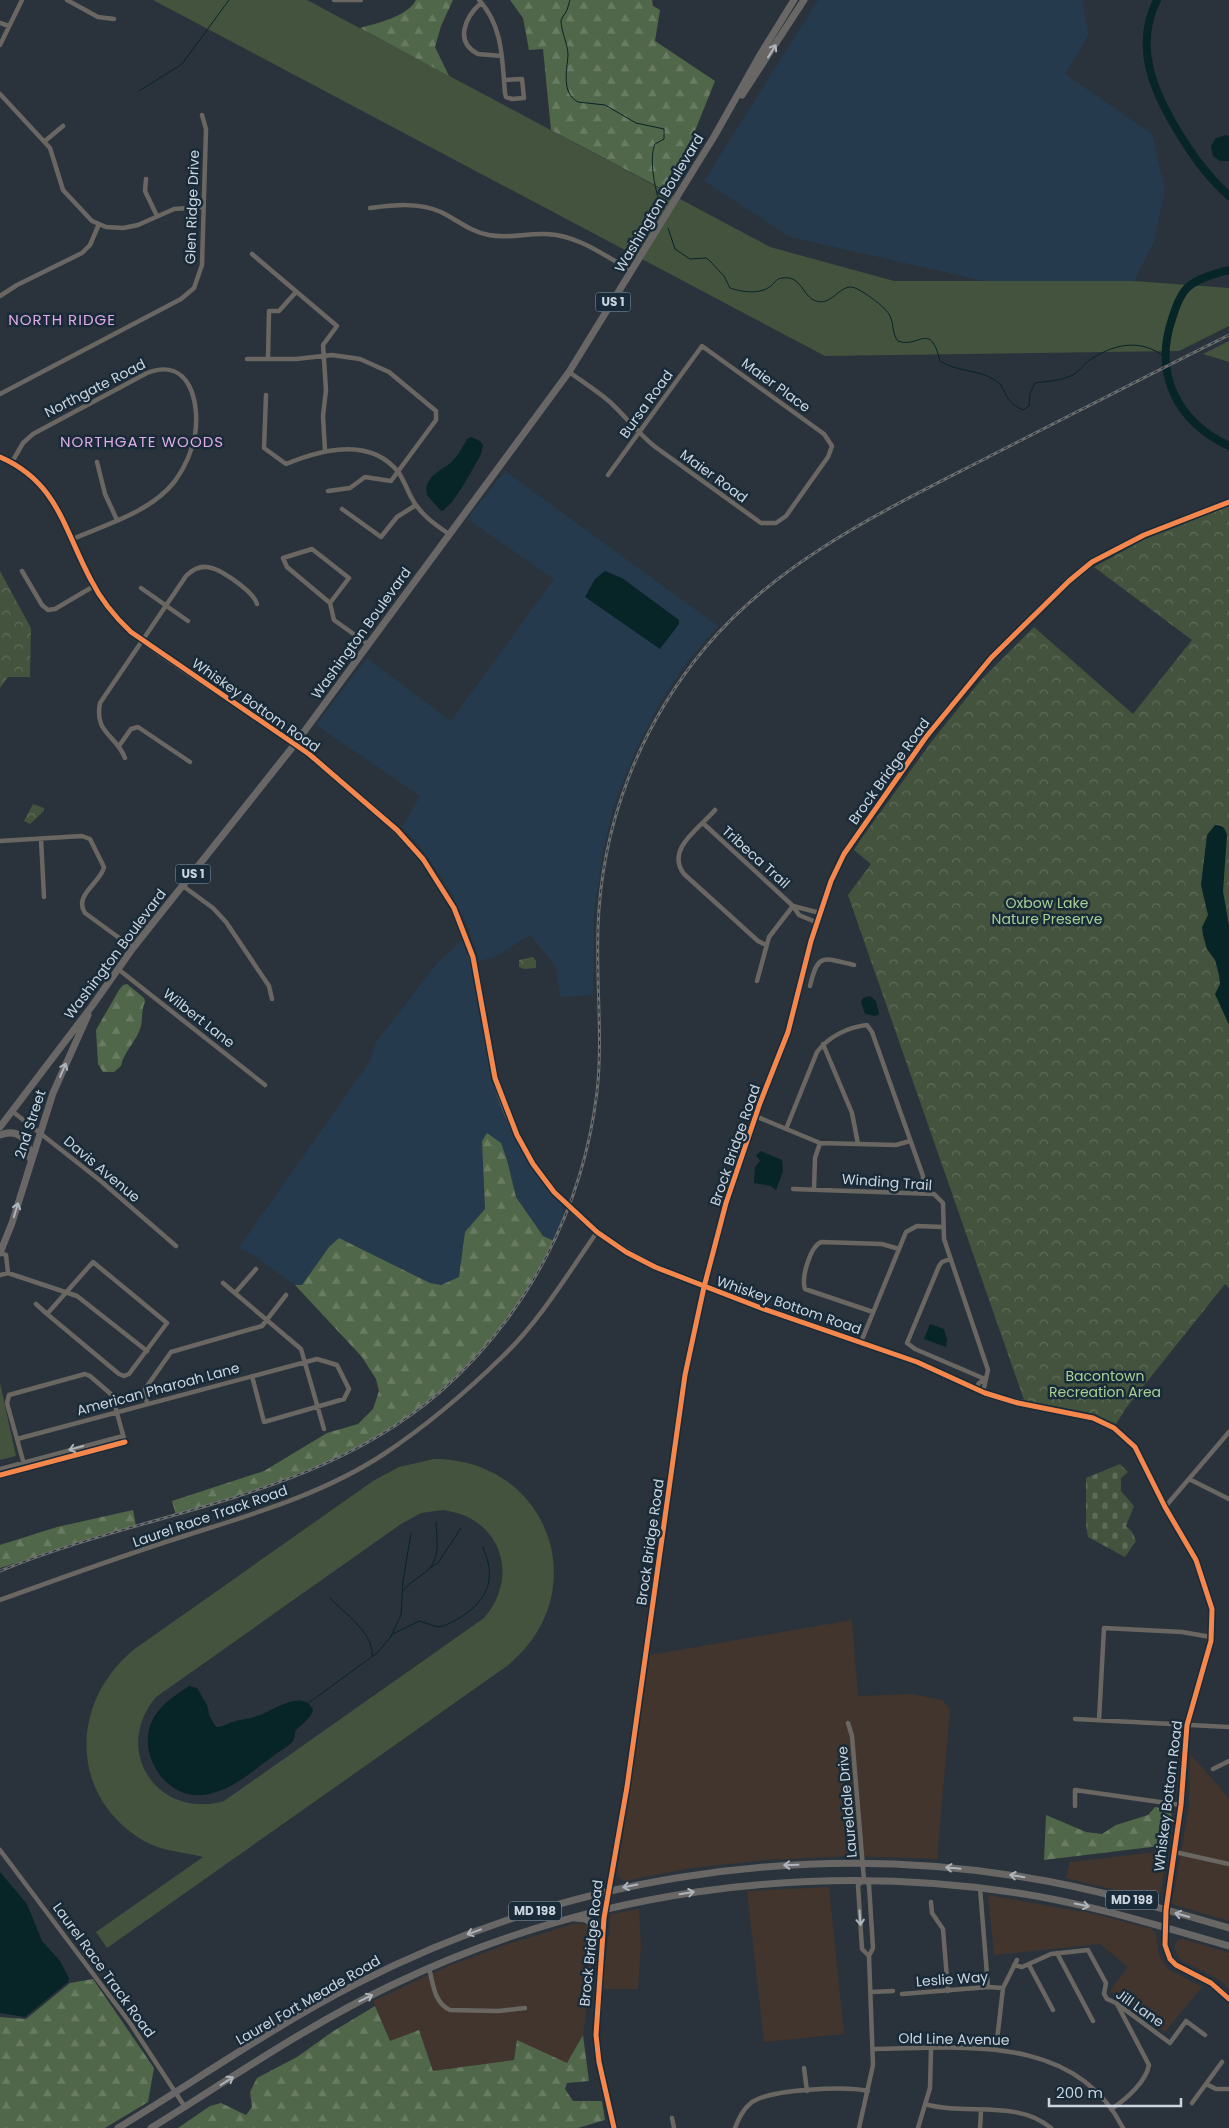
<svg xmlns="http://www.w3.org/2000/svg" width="1229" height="2128" viewBox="0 0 1229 2128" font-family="Poppins,sans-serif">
	<defs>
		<pattern id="forest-firs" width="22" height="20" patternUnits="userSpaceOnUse" patternTransform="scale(1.25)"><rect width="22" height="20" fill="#516749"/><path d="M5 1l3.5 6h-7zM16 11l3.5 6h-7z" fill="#697c63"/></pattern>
		<pattern id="cemetery-stones" width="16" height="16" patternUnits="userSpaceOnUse" patternTransform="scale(1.25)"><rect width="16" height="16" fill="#44533e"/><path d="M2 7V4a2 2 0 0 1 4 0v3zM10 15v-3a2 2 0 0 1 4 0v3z" fill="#5e6b59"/></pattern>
		<pattern id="park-crowns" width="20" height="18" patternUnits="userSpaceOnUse" patternTransform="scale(1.25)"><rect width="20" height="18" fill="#44533e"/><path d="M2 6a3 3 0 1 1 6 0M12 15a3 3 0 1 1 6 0" fill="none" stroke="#5e6b59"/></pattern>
	</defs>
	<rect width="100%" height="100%" fill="#2a333b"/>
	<path fill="#42352d" d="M852,1620L858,1696L912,1694L943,1700L950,1710L937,1859L852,1856L767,1860L692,1868L624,1881L617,1875L650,1655Z
		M1190,1754L1229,1798V1921L1172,1904L1189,1806Z
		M1166,1851L1161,1892L1153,1899L1066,1878L1070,1862Z
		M829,1887L844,2034L764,2042L747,1891Z
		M988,1895L1095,1914L1152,1929L1156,1934L1159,1955L1168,1969L1202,1987L1165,2032L1110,1991L1128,1967L1100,1944L994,1955Z
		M639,1909L641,1946L638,1989H602L611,1914Z
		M576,1923L588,1925L596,1935L583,2035L567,2064L517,2041L514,2060L433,2071L419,2030L390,2041L373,2001L446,1967L505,1945Z
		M1183,1939L1229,1953V1989L1218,1979L1181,1960L1175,1951V1944L1177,1940Z"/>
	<path fill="#253a4c" d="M818,0H1082L1089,34L1065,74L1152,134L1165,190L1154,242L1134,281H984L790,237L704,181Z
		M505,471L718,626L687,662L661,701L640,741L614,805L604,847L594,911L593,995L560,997L556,967L530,935L495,957L479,961L469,929L446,884L419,846L402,827L420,796L316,725L367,658L451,721L554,579L467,519Z
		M466,937L495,1078L517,1135L561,1199L565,1218L554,1241L543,1236L516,1197L507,1160L482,1141L485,1210L465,1232L459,1277L441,1285L430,1283L339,1238L329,1247L302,1286L295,1285L247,1251L238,1249L370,1061L376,1042L440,960Z"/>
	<path fill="#44533e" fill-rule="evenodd" d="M153,0H307L770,247L894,281H1134L1229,288V326L1179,351L825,356Z
		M1229,341V362L1203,354Z
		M0,1383L16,1456L0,1460Z
		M434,1459C549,1459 597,1593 507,1666L107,1948L96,1932L203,1857C180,1851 161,1852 139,1838C67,1791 72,1698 136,1648L373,1481L399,1467ZM443,1510C500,1517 521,1575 484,1618L224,1801C158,1820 111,1751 156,1697L401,1524L421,1513Z"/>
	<path fill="url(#forest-firs)" d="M416,0H453L441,26L435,47L449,76L360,28C377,23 407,17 416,0Z
		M510,0H652L653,6L660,10L655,41L715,81L670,193L551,130L543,49L529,50L523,18Z
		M127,984L144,998L145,1002C141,1010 143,1017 141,1026C137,1041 124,1051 121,1066L114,1072H103L98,1064L96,1030L119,990L123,985Z
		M487,1133L501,1143L507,1160L516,1197L543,1236L554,1241C473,1406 346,1470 176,1516L172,1501L264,1471L327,1433L358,1424L373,1409L379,1391L376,1379L362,1357L295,1285H302L329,1247L339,1238L430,1283L441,1285L459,1277L465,1232L485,1209L482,1141Z
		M133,1510L136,1526L0,1568V1545L57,1527Z
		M1155,1807L1172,1810L1168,1845L1044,1860L1046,1815L1086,1832L1102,1834L1116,1825L1148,1815Z
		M93,1979L154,2068L148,2102L105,2128H0V2017L26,2019L70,1983Z
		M375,2006L390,2041L419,2030L433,2071L514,2060L517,2040L567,2063L583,2035L589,2081L567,2083L565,2089L573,2101H602L605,2120L578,2128H178L210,2106L221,2103L246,2115L252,2107L250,2092L257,2078L297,2057L332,2032Z"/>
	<path fill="url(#cemetery-stones)" d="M1120,1464L1128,1472L1121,1478V1491L1134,1506L1126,1526L1132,1532L1136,1541L1125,1557L1088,1537L1086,1525V1478Z"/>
	<path fill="url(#park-crowns)" d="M1229,506V1288L1225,1284L1126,1408L1116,1424L1095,1414L1024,1400L848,895L871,864L854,850L861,839L932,741L981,680L1034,627L1133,714L1192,640L1094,567L1145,539Z
		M0,571L31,628L30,677H8L0,688Z
		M33,804L44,808V811L30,824L24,821Z
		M533,957L536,961V968L525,969L519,967V960Z"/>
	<path fill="#072427" d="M1226,135L1229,136V161H1220L1213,156L1211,146L1216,138Z
		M471,437L480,441L483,445L481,454C475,465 452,509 441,511L427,495C423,480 437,472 448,465C455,460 463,447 467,439Z
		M605,571L622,578L679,620V624L660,649L585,597L595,579Z
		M1215,825C1223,825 1225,828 1227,835L1223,891L1229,926V1025L1215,994L1220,984L1219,975L1215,960L1207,949L1203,935L1202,927L1208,915L1201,885L1207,835Z
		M870,996L876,1001L879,1014L875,1016L865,1014L861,1002L863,998Z
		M761,1151L782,1160L783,1171L776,1190L771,1186L754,1183L755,1167L760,1161L756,1155Z
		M930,1324L944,1329L947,1340L946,1347L924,1339Z
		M189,1686L197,1688L207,1705L210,1717L216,1727C221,1727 222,1726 227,1724C237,1719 247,1720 257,1716C271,1712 303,1687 313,1710C311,1718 302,1724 296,1730C294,1734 295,1738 293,1741C288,1747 278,1752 272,1757C251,1772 230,1792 203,1795C166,1800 135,1752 153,1719C161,1704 176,1695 189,1686Z
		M0,1872L27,1904L42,1941L60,1961L69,1978L68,1982L25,2017L0,2013Z"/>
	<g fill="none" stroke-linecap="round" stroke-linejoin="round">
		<path stroke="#072427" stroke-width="1" d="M570,0L567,10L561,20C561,32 568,44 568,55C567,70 561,93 578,102L605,105L636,123L664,129V139L655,144C648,160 656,194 662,210
			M139,91L182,64L229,0
			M668,228L675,249L690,259L706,258L709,260L724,276L730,288C742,292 759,295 771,286C775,282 777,278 783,278C801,275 803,297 816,301C831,306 838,287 851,287C859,287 887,308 890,316C894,324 892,334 898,341C919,349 930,320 940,361C956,372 978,369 995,380C1008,388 1001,400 1023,410L1029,406L1030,393L1035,383C1048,381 1060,381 1073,375C1079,372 1082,366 1087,362C1112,344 1141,337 1166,358
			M430,1568L438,1563L461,1528
			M402,1592C410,1582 420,1577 429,1569C440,1558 437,1537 436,1522
			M330,1598C343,1612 375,1634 372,1656
			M393,1634L419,1621L438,1627L443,1626C470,1615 496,1595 488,1562C487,1557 484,1552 483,1547
			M307,1704L377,1653L390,1638L401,1615L403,1581L411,1533"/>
		<path stroke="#072427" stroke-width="8" d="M1157,0C1134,46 1153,90 1177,130C1193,156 1207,176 1229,196
			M1229,270C1215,274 1198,278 1187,288C1179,296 1175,309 1172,319C1153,375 1178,422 1229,446"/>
		<path stroke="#6a6763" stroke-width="4.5" d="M67,0L98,17L114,19
			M334,0H361
			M479,0C503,26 502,59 505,93L506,97L512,99L524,98L522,79L504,80
			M481,3C465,17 454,42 478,54L502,56
			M0,23L9,26
			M0,45L22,0
			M0,94L50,148L63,190L92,221L106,227L123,228L138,225L174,209L204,207
			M45,141L63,126
			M146,179L145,191L157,216
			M370,208C394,205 418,202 441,212C457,220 471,232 489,235C508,239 526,233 546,234C578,235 605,256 632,271
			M252,254L337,326L323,345L326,390L323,416L325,451
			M0,296L17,285L82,253L90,245L99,224
			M247,359H296L332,355L360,359L389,372L436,411V420L391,481L365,477L350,488L328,491
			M268,359L269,311H279L296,292
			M569,372C583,382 597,391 610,402C625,416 638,433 654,446L761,523H776L786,516L828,457L832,446L824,434L702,346C671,389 639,432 608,475
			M0,394L181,299L194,288L202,265L206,129L202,115
			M266,395L264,448L286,464C322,449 371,436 399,473C404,481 407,489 411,497C420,514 434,524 449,534
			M12,462L23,443L33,434L147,373C190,356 200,403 195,435C192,452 185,467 175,481C151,512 107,524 73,539
			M97,462L105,494L117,520
			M342,509L381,537L397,517L416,505
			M22,571L42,605L48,610L55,609L94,586
			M141,588L188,621
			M330,603L349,578L312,549L283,558L287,567L330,603L334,620L369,645
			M119,746L131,729L138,727L190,762
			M125,758C116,734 94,734 100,703L186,576C192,570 198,566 207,567C220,568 254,592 257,604
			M715,810C700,828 665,849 684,874L758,941L766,945
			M704,824L793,906L769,937L757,981
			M41,839L44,897
			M0,841L82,836L90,839L104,867C101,883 73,895 85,913L133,948
			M183,886L213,908L226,922L269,986L272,999
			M818,923L799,915L793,906L820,913
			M118,969L265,1085
			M810,986C818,952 823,958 854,965
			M823,1044L852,1113L858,1144
			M12,1111L102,1182L176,1246
			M755,1116L820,1143L896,1145L910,1141
			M786,1129L817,1052C828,1037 848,1027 867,1025L872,1032L923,1176L924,1193
			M793,1189L934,1194L943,1203L944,1239L988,1370L983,1392
			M814,1189L815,1158L820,1143
			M0,1253L6,1255L8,1273
			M950,1259L942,1262L939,1266L907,1343L915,1349L985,1379
			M0,1275L8,1273L77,1296L147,1351
			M223,1283L301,1349L324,1429
			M235,1293L256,1269
			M36,1304L47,1314L119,1374L124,1376L129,1374L167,1323L93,1262L47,1314
			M873,1312L805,1289C801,1278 810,1247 821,1242L882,1244L899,1249
			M861,1342L906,1232L917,1226L943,1227
			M976,1389L979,1383L985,1379
			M147,1404L145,1389L171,1352L262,1326L286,1295
			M17,1439L317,1359L337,1365L349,1389L344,1399L264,1422L252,1376
			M0,1469L123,1436
			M0,1475L125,1442L112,1395L90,1376L85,1374L9,1395L7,1403L25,1468
			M1189,1479L1229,1499
			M1165,1507L1229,1432
			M0,1600C58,1579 116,1558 175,1539C246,1516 320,1496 384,1454C426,1426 465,1393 501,1358C539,1322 567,1275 597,1232
			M1075,1719L1229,1727
			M1099,1720L1104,1628L1182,1632L1211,1637
			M848,1723L852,1736L864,1880
			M1213,1769L1229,1761
			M1075,1806V1790L1181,1805
			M0,1850L130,2023L185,2107
			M1175,1852L1229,1864
			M862,1882L858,1885L862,1949L869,1956
			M980,1888L988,1987
			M931,1902L932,1913L943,1929L948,1991
			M1166,1910C1160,1984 1188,1958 1229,1999
			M1057,1953L1093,2021
			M1014,1965L1022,1967L1051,1954L1088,1950L1106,1983L1104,1994L1107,1999L1116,2003L1170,2043L1186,2021L1205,2035
			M1029,1965L1053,2010
			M429,1968C433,1983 434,2003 450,2010L498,2011L525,2008
			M871,1992L893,1991
			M902,1994L988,1987L1003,1988
			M874,2049C963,2048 1075,2033 1123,2128
			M996,2049L1003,1988L1017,1960
			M804,2068L807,2091
			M1206,2084L1216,2089H1229
			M1192,2103L1222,2062
			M925,2104C966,2116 1016,2099 1051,2128
			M1113,2108C1126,2099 1146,2082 1149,2065L1117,2004
			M672,2118L674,2128
			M735,2128C739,2118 743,2109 752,2102C772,2089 845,2086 868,2091
			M859,2128L873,2065L869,1956L873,1948L869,1885L866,1881
			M918,2128L930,2088L931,2049
			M980,2128L981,2111"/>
		<path stroke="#6a6763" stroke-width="5.5" d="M0,457C58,482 64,530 91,580C101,600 115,617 131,632C183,673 242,706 296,745C321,763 344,783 366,803C401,834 434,866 455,910C479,961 481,1016 493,1071C504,1118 529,1164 561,1199
			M580,1218L613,1243L655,1267L761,1308L917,1362L997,1397L1093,1418L1114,1428L1135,1447L1165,1507L1196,1560L1212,1609L1211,1641L1187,1725L1181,1805L1166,1910
			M614,2128L599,2062L596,2035L604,1918L627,1787L685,1375L704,1287L726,1203L760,1103L788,1032L811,941L831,881L844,854L926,737L991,658L1069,581L1092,562L1144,535L1229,502"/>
		<path stroke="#686766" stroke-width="7" d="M742,95L804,0
			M0,1127L92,1006L133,948L295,744L569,372L715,135L760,55L794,0
			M0,1135C18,1128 30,1140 30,1158
			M0,1253L12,1223L53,1093L88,1015
			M575,1918L585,1919L594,1924L602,1947
			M118,2128C197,2080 274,2026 356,1984C560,1879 796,1840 1023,1877C1093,1888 1161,1908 1229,1928
			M151,2128C230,2079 308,2025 392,1985C587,1891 805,1861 1018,1893C1090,1904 1159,1926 1229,1946"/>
		<defs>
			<path id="rail" d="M0,1571C148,1510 315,1500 440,1392C528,1315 583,1208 597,1092C603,1038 596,984 598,929C601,826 639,727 705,648C782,556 894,506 998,452C1075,413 1152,373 1229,335"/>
		</defs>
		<use href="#rail" stroke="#6c6d6d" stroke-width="3"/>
		<use href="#rail" stroke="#192a38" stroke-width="1" stroke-dasharray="4" stroke-linecap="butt"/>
		<path stroke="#6a6763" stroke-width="5.5" d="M561,1199L580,1218"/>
		<defs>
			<path id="cycleway" d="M0,457C58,482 64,530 91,580C101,600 115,617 131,632L309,754L397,830L423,859L454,908L473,957L495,1078L517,1135L533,1164L554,1192L597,1232L626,1252L655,1267L761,1308L917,1362L985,1393L1018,1403L1093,1418L1114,1428L1135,1447L1165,1507L1196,1560L1212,1609L1211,1641L1187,1725L1181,1805L1166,1910L1165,1945L1170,1959L1176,1965L1211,1983L1229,1999
				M0,1475L125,1442
				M614,2128L599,2062L596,2035L604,1918L627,1787L685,1375L704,1287L726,1203L760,1103L788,1032L811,941L831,881L844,854L926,737L991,658L1069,581L1092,562L1144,535L1229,502"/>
		</defs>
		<use href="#cycleway" stroke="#192a38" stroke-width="8"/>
		<use href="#cycleway" stroke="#f5874c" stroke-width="5"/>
	</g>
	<defs><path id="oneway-shaft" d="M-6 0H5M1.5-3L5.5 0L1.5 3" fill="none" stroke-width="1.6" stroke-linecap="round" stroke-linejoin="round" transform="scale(1.25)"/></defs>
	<g stroke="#adb4bb">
		<use href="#oneway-shaft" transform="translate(772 51) rotate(-58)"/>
		<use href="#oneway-shaft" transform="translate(63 1070) rotate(-67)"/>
		<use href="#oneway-shaft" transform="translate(16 1210) rotate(-73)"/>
		<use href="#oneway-shaft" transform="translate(791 1865) rotate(178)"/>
		<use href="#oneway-shaft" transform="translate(953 1868) rotate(-174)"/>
		<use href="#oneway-shaft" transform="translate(1017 1876) rotate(-171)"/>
		<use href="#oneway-shaft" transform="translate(630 1886) rotate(169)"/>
		<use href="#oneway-shaft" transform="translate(687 1893) rotate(-9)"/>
		<use href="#oneway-shaft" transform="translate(1082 1905) rotate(12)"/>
		<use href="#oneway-shaft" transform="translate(1182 1915) rotate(-164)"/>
		<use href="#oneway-shaft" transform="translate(474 1932) rotate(160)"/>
		<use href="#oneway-shaft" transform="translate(366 1998) rotate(-27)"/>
		<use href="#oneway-shaft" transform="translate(227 2081) rotate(-32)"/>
	</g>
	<g stroke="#adb4ba">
		<use href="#oneway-shaft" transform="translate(76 1448) rotate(165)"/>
		<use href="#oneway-shaft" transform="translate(860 1918) rotate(86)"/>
	</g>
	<g text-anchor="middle" stroke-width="5" stroke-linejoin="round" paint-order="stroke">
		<g fill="#192a38" stroke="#95a2ad" stroke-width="1">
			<rect x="595.5" y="292.5" width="35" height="19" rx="4"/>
			<rect x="175.5" y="864.5" width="35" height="19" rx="4"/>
			<rect x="1106" y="1890.5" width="52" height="19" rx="4"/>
			<rect x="509" y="1901.5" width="52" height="19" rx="4"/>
		</g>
		<g font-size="12" font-weight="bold" fill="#cad5df">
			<text x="613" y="306">US 1</text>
			<text x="193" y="878">US 1</text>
			<text x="1132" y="1904">MD 198</text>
			<text x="535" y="1915">MD 198</text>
		</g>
		<g font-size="14" fill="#cad5df" stroke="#192a38">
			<text transform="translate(659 203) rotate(-59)" y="5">Washington Boulevard</text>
			<text transform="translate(192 207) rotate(-88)" y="5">Glen Ridge Drive</text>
			<text transform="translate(776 385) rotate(36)" y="5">Maier Place</text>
			<text transform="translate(95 388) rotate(-27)" y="5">Northgate Road</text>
			<text transform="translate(646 404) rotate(-54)" y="5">Bursa Road</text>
			<text transform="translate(714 476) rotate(36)" y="5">Maier Road</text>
			<text transform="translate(361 633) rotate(-54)" y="5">Washington Boulevard</text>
			<text transform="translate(256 705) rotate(35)" y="5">Whiskey Bottom Road</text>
			<text transform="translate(889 771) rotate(-54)" y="5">Brock Bridge Road</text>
			<text transform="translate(756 857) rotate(42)" y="5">Tribeca Trail</text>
			<text transform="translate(115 954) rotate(-53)" y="5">Washington Boulevard</text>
			<text transform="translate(199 1018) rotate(38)" y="5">Wilbert Lane</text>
			<text transform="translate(30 1124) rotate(-72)" y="5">2nd Street</text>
			<text transform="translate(735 1145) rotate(-71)" y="5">Brock Bridge Road</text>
			<text transform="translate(102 1169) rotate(40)" y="5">Davis Avenue</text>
			<text transform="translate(887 1182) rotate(4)" y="5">Winding Trail</text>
			<text transform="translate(789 1305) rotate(19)" y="5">Whiskey Bottom Road</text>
			<text transform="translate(158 1389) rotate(-15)" y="5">American Pharoah Lane</text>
			<text transform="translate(210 1516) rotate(-19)" y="5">Laurel Race Track Road</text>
			<text transform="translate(650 1542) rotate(-82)" y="5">Brock Bridge Road</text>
			<text transform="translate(1168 1796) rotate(-83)" y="5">Whiskey Bottom Road</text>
			<text transform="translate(847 1802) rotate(-95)" y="5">Laureldale Drive</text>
			<text transform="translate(591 1943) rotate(-84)" y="5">Brock Bridge Road</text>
			<text transform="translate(104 1970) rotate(54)" y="5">Laurel Race Track Road</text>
			<text transform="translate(952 1979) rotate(-4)" y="5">Leslie Way</text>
			<text transform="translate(308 2000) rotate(-30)" y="5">Laurel Fort Meade Road</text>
			<text transform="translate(1140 2008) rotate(35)" y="5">Jill Lane</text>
			<text transform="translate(954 2039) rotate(1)" y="5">Old Line Avenue</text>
		</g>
		<g font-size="14" fill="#a8d093" stroke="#192a38">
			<text x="1047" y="908">Oxbow Lake<tspan x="1047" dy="16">Nature Preserve</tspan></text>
			<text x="1105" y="1381">Bacontown<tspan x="1105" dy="16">Recreation Area</tspan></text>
		</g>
		<g font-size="15" letter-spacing="1" fill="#dfabe7" stroke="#192a38">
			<text x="62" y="325">NORTH RIDGE</text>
			<text x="142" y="447">NORTHGATE WOODS</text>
		</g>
	</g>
	<path d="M1049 2098v8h132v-8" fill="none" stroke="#cad5df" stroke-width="2.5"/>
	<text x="1056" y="2098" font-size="15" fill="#cad5df" stroke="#192a38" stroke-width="4" paint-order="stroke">200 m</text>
</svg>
